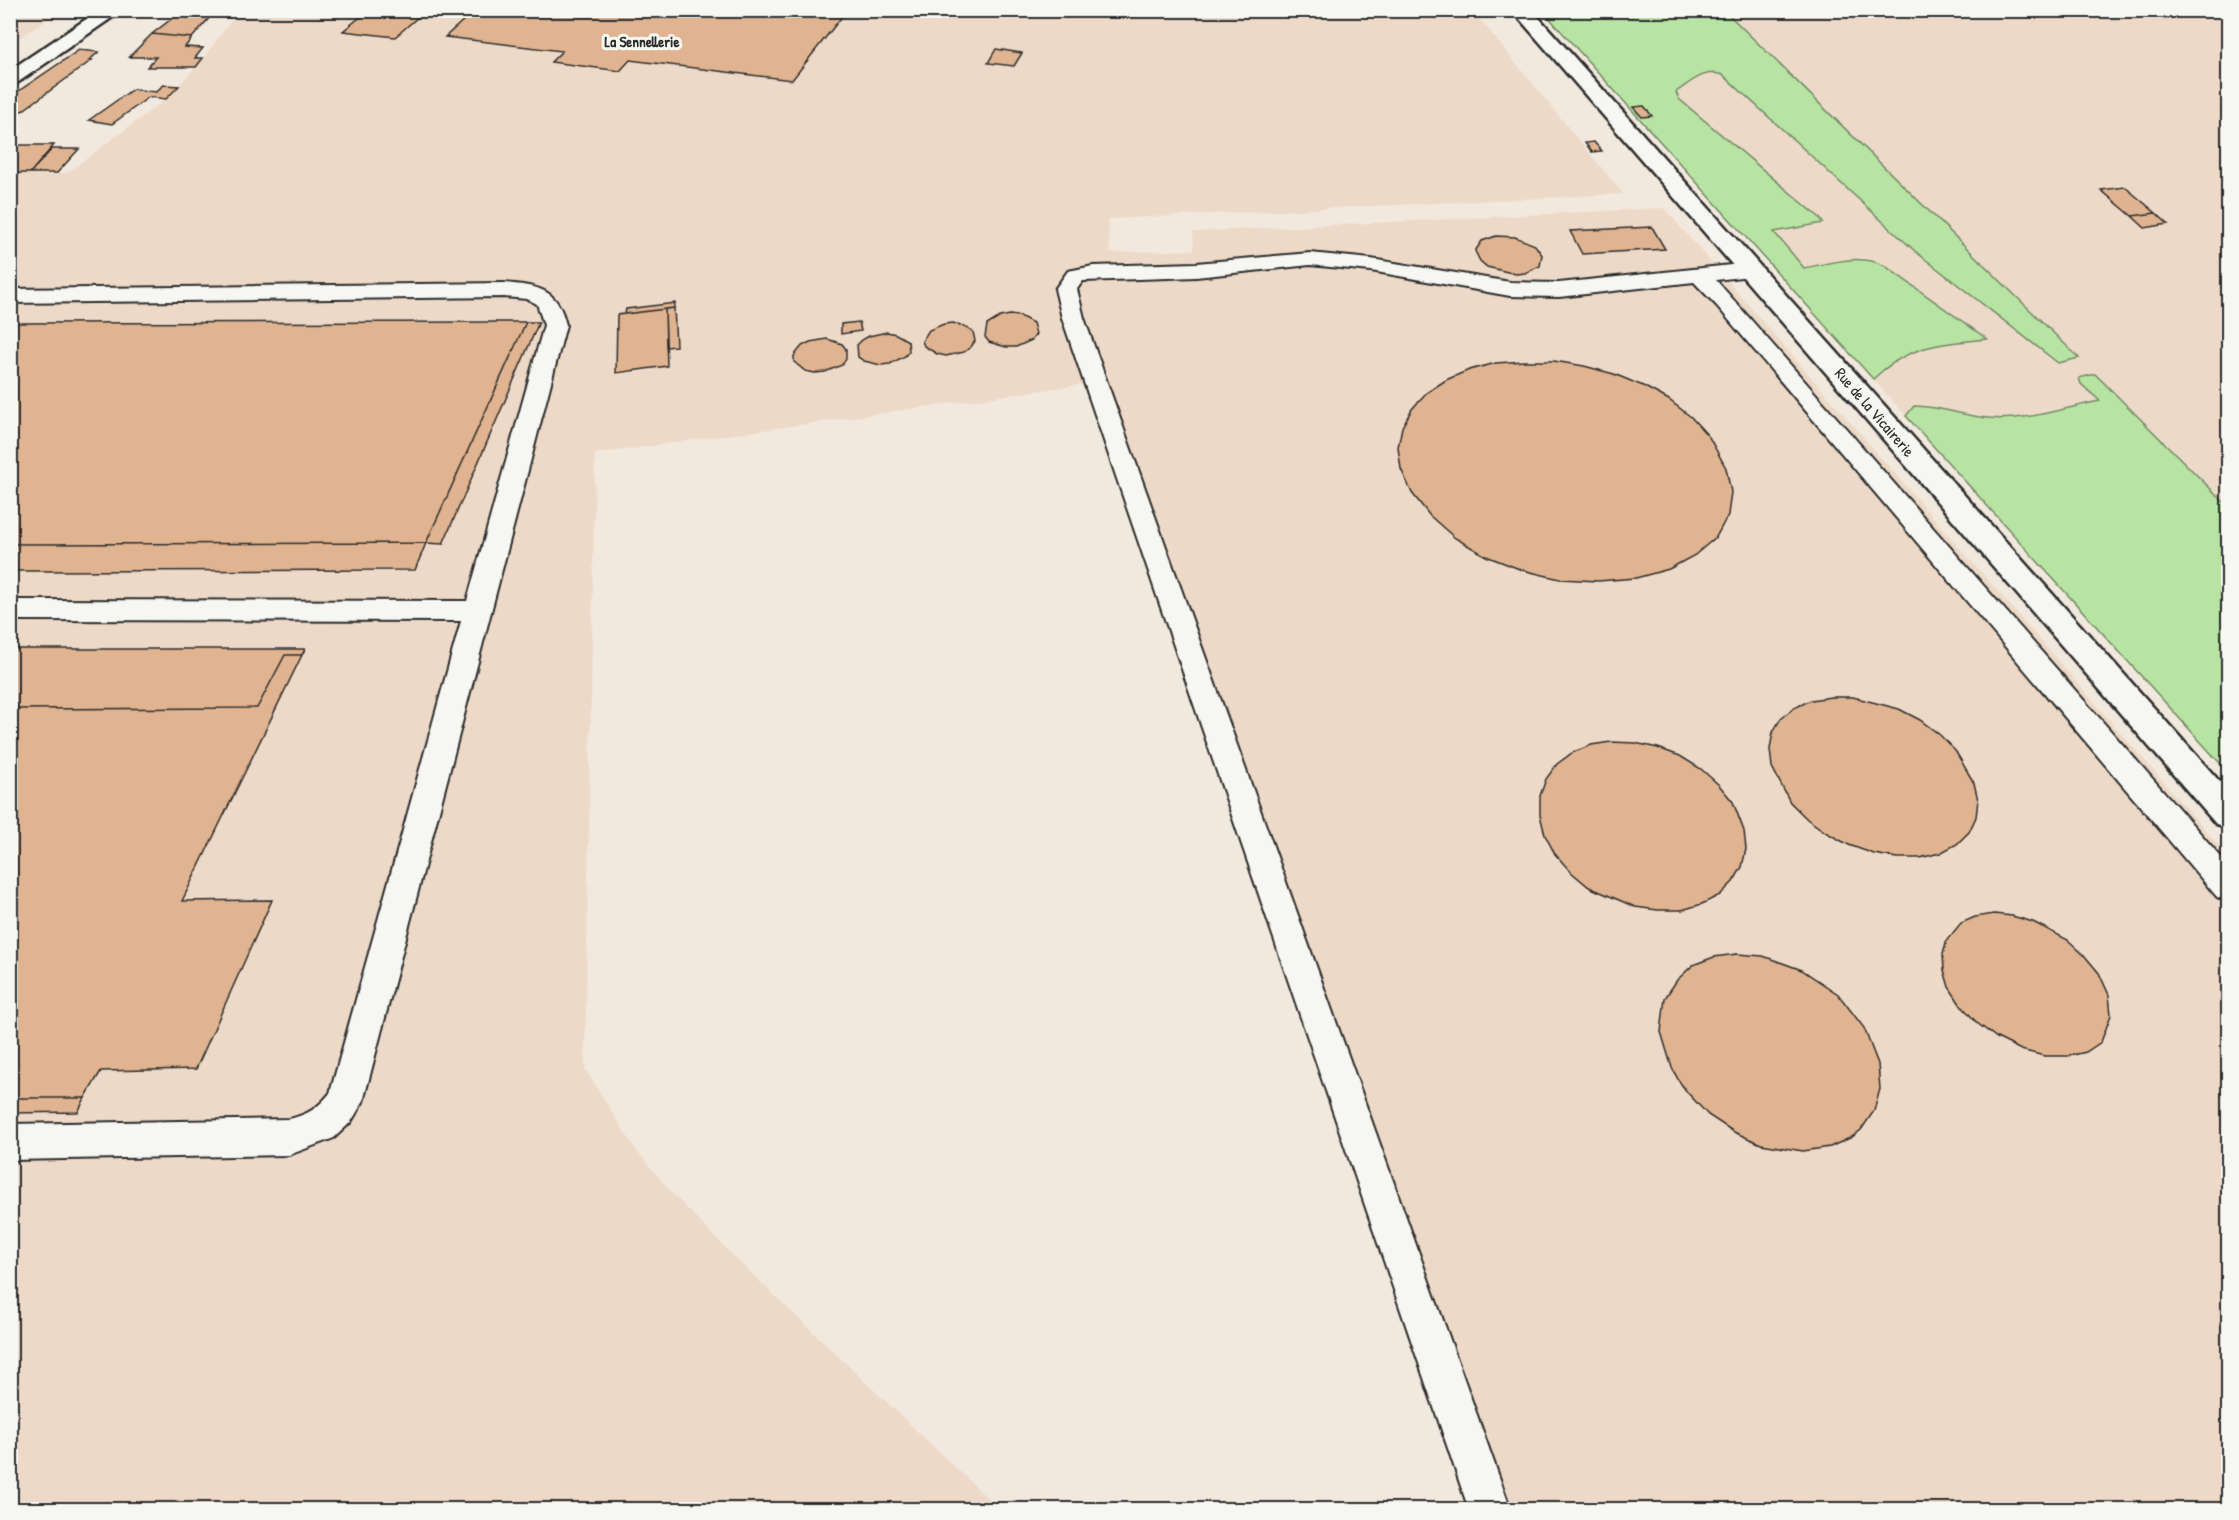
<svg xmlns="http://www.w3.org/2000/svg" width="2239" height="1520" viewBox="0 0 2239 1520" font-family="'Patrick Hand',sans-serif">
	<rect width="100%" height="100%" fill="#f2e9de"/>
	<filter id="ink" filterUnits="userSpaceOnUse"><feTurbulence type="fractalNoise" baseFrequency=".0167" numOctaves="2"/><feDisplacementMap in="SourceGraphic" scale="12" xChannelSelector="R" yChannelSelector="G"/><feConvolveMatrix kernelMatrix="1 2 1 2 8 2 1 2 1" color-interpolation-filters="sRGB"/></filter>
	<g filter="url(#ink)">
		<path fill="#edd9c7" d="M11,10H61V11L11,43Z
			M239,11H1473L1623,194L1108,219L1110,253L1194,250L1193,232L1664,208L2228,856V1509H1505L1106,381L595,454L585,1069L636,1150L670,1191L737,1260L999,1509L11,1510V173H67L166,99L196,67Z
			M1725,11H2228V506L2095,375L2079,379L2081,384L2100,401L2015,418H1990L1926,406L1909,411L1906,416L1873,379L1891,363L1911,352L1939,344L1986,338L1885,266L1874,260L1862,258L1804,268L1773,232L1823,222L1679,99L1676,92L1705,73L1715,72L1723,75L1916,252L2058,363L2078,358Z"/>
		<path fill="#b7e4a2" stroke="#718866" stroke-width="1.5" d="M1543,11H1725L2079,358L2058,363L1916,252L1723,75C1705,68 1691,82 1676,92L1679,99L1819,217L1823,223L1774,232L1804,268C1831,263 1860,253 1885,266L1987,339C1939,344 1910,344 1873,379Z
			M2095,374L2228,506V772L1906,416L1914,406C1940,406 1963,416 1988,418C2025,422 2064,408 2100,401L2081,384L2079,378Z"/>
		<path fill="#e0b490" stroke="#2b2b2b" stroke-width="1.5" d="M183,10H209L202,16L210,17L192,38L152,34Z
			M369,10H426L395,37L343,31Z
			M475,10H818L844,14L792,80L630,60L620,71L551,62L562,51L445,37Z
			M152,34L192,38L185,47L203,48L195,58H203L196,67H147L156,57H129Z
			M996,49L1022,53L1014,66L988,63Z
			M79,50L99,52L89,60H92L22,111L10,110V97Z
			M163,85L179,86L166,99L149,97L112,124L89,120L133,89L156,92Z
			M1644,106L1652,116L1642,117L1633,107Z
			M1594,142L1602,151L1592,152L1585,143Z
			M10,145H54L30,173H10Z
			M52,149H79L57,173H30Z
			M2125,187L2156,213L2132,216L2101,190Z
			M2156,213L2168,224L2145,228L2132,216Z
			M1652,227L1665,249L1582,254L1570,231Z
			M1496,236L1515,237L1535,245L1542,255L1540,266L1525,273L1516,274L1487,267L1480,261L1475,251L1482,241Z
			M675,303L674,308L625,314L626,309Z
			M674,308L676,346L666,347L665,309Z
			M665,309L667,366L616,373L617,315Z
			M1010,315L1020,316L1033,323L1036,334L1032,340L1016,347H1006L989,342L985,337L987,325L1000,317Z
			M526,322L426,543L10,544V323Z
			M526,322H539L443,544L426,543Z
			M859,322L861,331L841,334V324Z
			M953,323L968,328L973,332L975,341L971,347L964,352L946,356L937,354L924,346L922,341L929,330L944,324Z
			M887,332L896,334L908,341L909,351L905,356L890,364L881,365L864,361L858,357L857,345L862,340L869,336Z
			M827,339L842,344L846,349V359L842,365L825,372L815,373L805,371L794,362V356L802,346L810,342Z
			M1524,361H1554L1584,366L1614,374L1643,386L1669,400L1691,417L1709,437L1726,468L1731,492L1728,515L1716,537L1695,555L1669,569L1636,578L1598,581L1560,579L1522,570L1486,556L1455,538L1430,516L1412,493L1401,469L1398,447L1402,427L1412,409L1426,393L1446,380L1469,370L1496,363Z
			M426,543L415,570L10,571V544Z
			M10,649H305L302,655H285L257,708L10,709Z
			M285,655H302L182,901L272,900L196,1069L101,1071L85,1098H10V709L257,708Z
			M1831,697H1853L1899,709L1920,720L1940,735L1956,752L1974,783L1978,800L1976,817L1969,832L1957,844L1940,853L1920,858H1897L1874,854L1849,845L1827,833L1807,819L1790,802L1772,767L1770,749L1773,732L1781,718L1794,708L1811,700Z
			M1611,742L1635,743L1658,748L1680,756L1701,769L1719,785L1733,802L1744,831L1746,849L1742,867L1733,882L1720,895L1702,904L1682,910H1658L1635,907L1589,887L1571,872L1555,854L1545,835L1540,815V796L1546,779L1557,764L1572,753L1591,745Z
			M1994,914L2012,916L2033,922L2068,940L2084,955L2099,973L2109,995L2111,1015L2101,1042L2086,1052L2069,1056H2044L2021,1050L1997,1038L1977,1023L1960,1004L1949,987L1944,970L1943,954L1947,940L1961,923L1975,917Z
			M1737,954L1763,956L1802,970L1838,994L1864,1028L1878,1064L1880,1089L1874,1111L1861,1130L1852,1137L1830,1147L1803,1151L1761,1144L1734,1132L1708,1115L1687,1092L1679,1081L1672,1068L1661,1032L1665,998L1677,980L1693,965L1714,957Z
			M10,1098H85L78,1112L10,1113Z"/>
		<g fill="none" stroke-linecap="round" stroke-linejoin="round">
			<defs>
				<path id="lane" d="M1310,253L1371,259L1510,282L1559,283L1750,263L1758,265L1761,270L1758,275L1716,280L2228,865V901L2217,897L1717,306L1694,282L1559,297L1510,296L1371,271L1310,265L1196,277L1083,281L1077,289L1084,318L1511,1510H1469L1062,318L1055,289L1068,271L1093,266L1196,263Z
					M504,283C538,286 558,288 566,325L363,1102L351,1122L334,1138L289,1155L10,1160V1124L289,1119C307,1115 318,1108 330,1093L461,621L10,620V600L467,601L544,325L537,304L527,299L504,297L10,303V289Z"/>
				<path id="street" d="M1512,10H1532L2228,791V828L2216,824Z"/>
				<path id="secondary" d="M100,10H123L17,83L10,85V70Z"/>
			</defs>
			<use href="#lane" stroke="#2b2b2b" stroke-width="4"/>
			<use href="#street" stroke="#2b2b2b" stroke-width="5"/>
			<use href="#secondary" stroke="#2b2b2b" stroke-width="5"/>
			<use href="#lane" fill="#f6f6f2" fill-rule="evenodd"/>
			<use href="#street" fill="#f6f6f2" fill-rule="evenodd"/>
			<use href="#secondary" fill="#f6f6f2" fill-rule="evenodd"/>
		</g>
	</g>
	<g text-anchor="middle" stroke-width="6" stroke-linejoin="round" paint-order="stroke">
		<g font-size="15" font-weight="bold" fill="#2b2b2b" stroke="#f6f6f2">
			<text x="642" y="47">La Sennellerie</text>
		</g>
		<g font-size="16" fill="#2b2b2b" stroke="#f6f6f2">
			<text transform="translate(1875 412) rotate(49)" y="6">Rue de la Vicairerie</text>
		</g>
	</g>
	<rect width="2239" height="1520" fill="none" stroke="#f6f6f2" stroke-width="36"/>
	<rect x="18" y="18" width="2203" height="1484" fill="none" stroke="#2b2b2b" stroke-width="2" filter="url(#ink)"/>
</svg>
